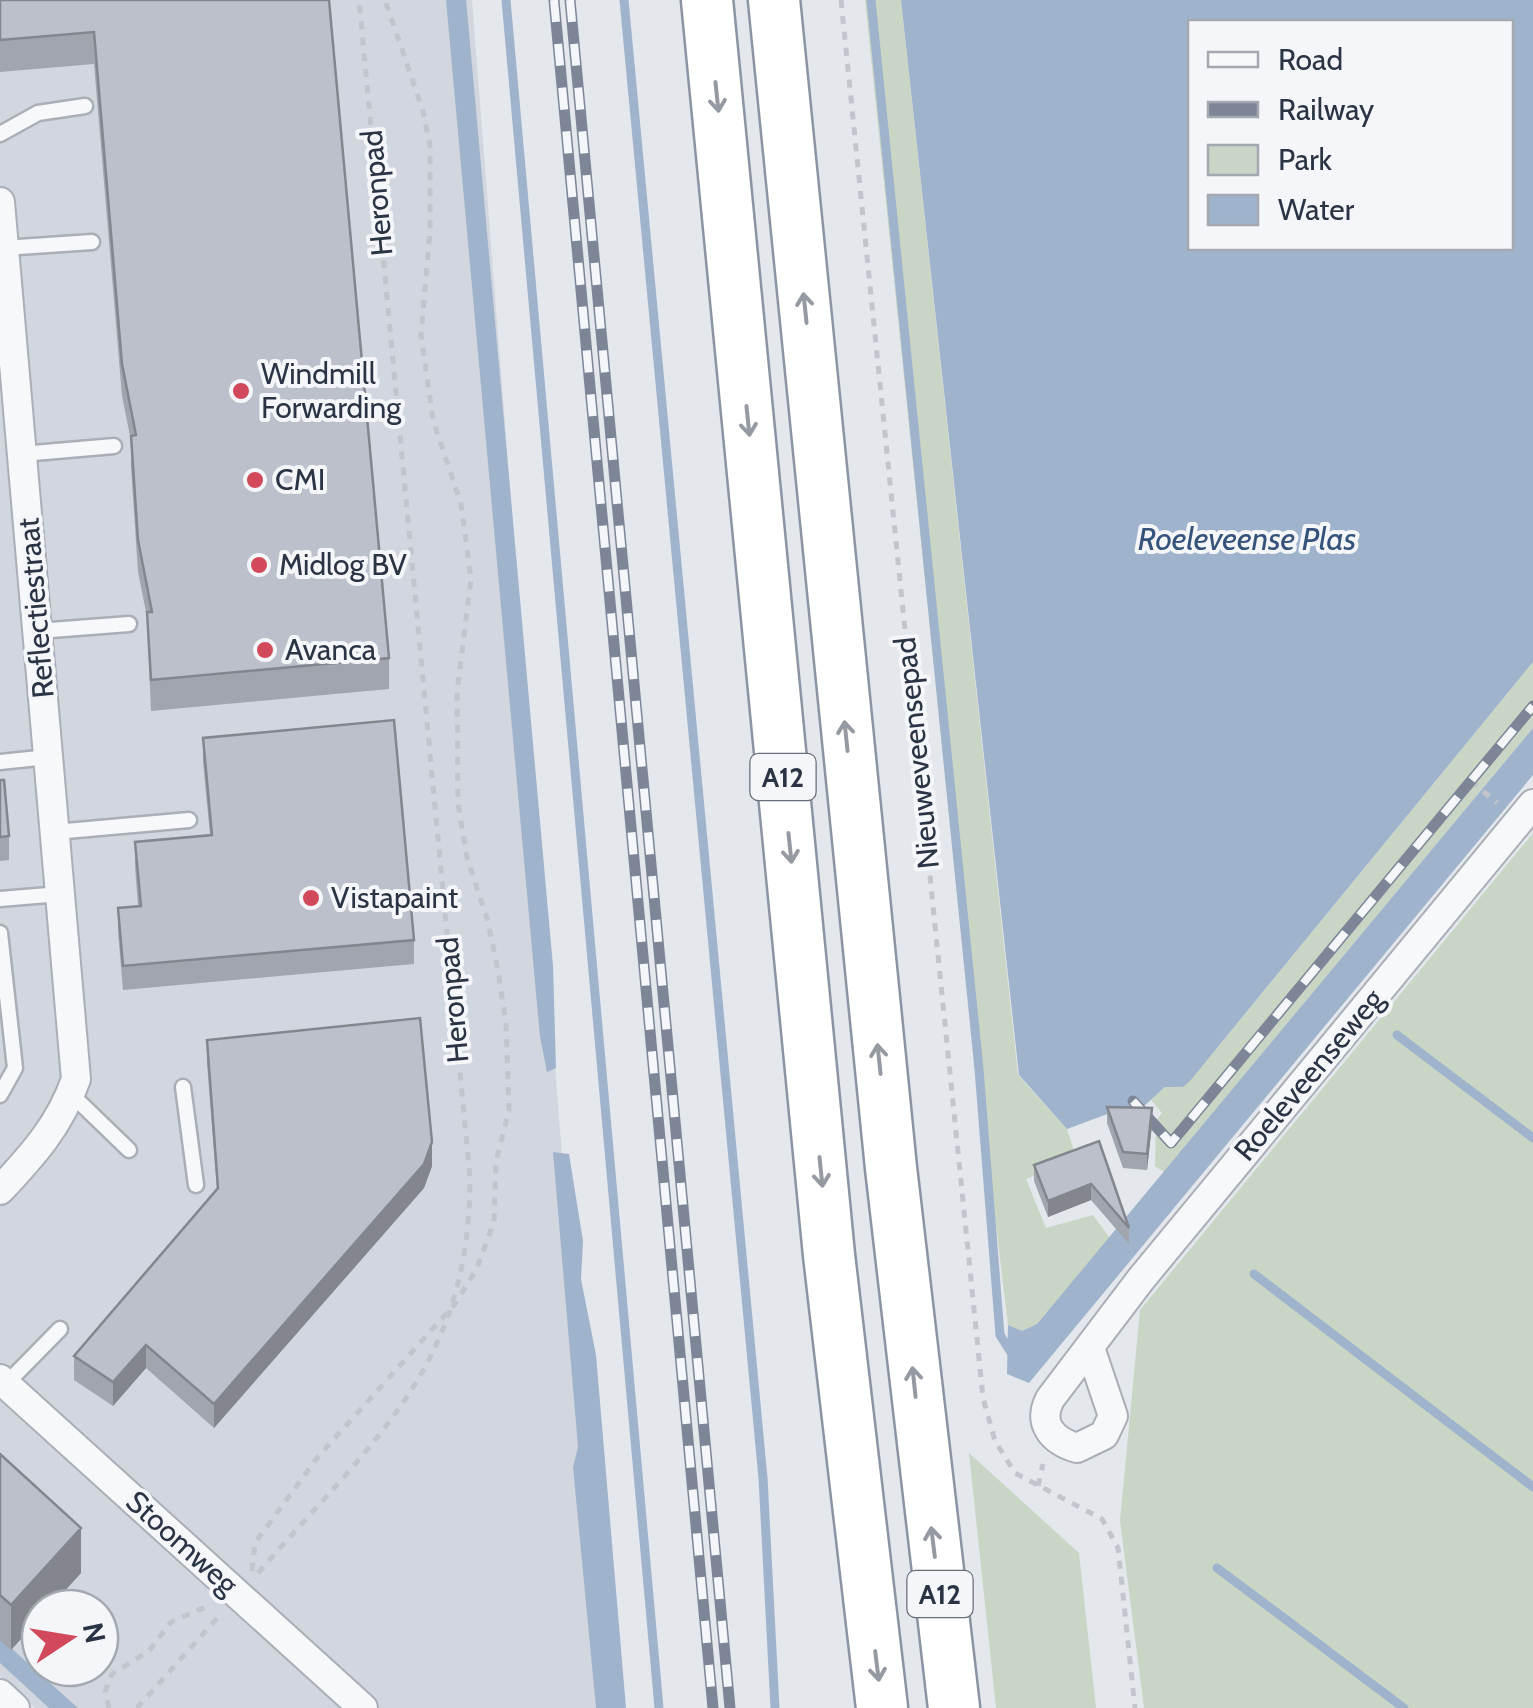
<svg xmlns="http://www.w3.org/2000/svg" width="1533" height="1708" viewBox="0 0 1533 1708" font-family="Cabin,sans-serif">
	<rect width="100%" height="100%" fill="#e4e7ec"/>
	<path fill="#d2d6de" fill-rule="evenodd" d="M0,0H472L605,1708H35L0,1676ZM40,1608H100V1668H40Z"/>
	<path fill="#c9d6c5" d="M865,0H901L1018,1075L1067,1129L1076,1157L1026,1179L1046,1228L1093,1215L1110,1238L1037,1324L1022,1331L1008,1325L966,976Z
		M1533,662V728L1164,1172L1155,1166L1156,1121L1162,1113L1151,1100L1165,1087H1183L1223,1041Z
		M1533,833V1708H1144L1120,1521L1140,1310Z
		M969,1453L1079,1553L1096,1708H996Z"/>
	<path fill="#9fb4cc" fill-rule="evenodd" d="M446,0H466L470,43L553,966L556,1068L547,1072L540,1037Z
		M901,0H1533V662L1190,1081L1183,1087H1165L1131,1118L1113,1112L1067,1129L1019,1075ZM1190,22H1510V248H1190Z
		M1533,728V775L1029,1383L1007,1374L1008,1325L1022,1331L1037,1324Z
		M553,1152L569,1154L583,1241L581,1279L596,1355L626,1708H596L573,1467L578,1447Z
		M0,1638L78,1708H49L0,1663Z"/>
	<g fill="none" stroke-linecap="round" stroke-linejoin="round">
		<path stroke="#9fb4cc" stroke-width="9" d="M506,0L659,1708
			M624,0L763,1478L775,1708
			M871,0L979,1069L1000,1335L1014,1357
			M1397,1035L1533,1138
			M1254,1274L1533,1487
			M1217,1568L1404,1708"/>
		<defs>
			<path id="service" d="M0,134L38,113L85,106
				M4,248L92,242
				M22,454L114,446
				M38,631L129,624
				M0,762L48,757
				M55,832L189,820
				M0,899L60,894
				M0,933L15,1068L0,1095
				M183,1087L196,1185
				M71,1094L129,1150
				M4,1386L60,1329"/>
			<path id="minor" d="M0,202L76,1079C60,1125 33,1155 0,1190
				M1090,1348L1113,1416L1104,1435L1077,1448C1053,1441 1037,1424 1050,1399L1141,1279L1533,804
				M0,1379L363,1708
				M0,1694L15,1708"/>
			<path id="motorway" d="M707,0L829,1255L882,1708
				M774,0L891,1168L954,1708"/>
		</defs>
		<use href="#service" stroke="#a9aeb7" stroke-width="19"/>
		<use href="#minor" stroke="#a9aeb7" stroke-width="32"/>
		<use href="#motorway" stroke="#8b94a3" stroke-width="55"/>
		<path stroke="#c2c5cb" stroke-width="5" stroke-dasharray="8 8" stroke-linecap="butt" d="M841,0L983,1398L995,1441L1015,1473L1102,1519L1118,1548L1135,1708
			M1471,781L1497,803
			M1038,1486L1043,1464
			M252,1571L255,1543L317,1458L455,1304L477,1268L494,1222L496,1161L509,1110L506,1023L498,970L487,918L467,858L458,804L457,692L471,579L461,504L433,420L421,335L430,231V146L423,111L385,0
			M258,1573C373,1440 470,1367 470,1178L359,0
			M109,1708L105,1692L112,1674L149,1651L171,1622L208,1606
			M137,1708L220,1615"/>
		<use href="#service" stroke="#f7f8fa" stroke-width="14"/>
		<use href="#minor" stroke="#f7f8fa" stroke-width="28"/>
		<use href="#motorway" stroke="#fff" stroke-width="50"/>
		<defs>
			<path id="rail" d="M554,0L713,1708
				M570,0L730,1708
				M1133,1101L1171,1143L1533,706"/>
		</defs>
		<use href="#rail" stroke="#7d8696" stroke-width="11"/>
		<use href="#rail" stroke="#f4f6f9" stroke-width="8" stroke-dasharray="22" stroke-linecap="butt"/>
	</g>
	<path fill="#a1a5ae" d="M0,0H329L389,658V689L151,711L147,617L138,572L131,467V441L122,396L94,64L0,72Z
		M203,738L414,940V964L123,990L118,932V908L138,906L135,866V842L210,835L203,762Z
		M0,780L9,836V860L0,861Z
		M207,1040L432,1166L424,1188L214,1428L146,1368L113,1406L74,1380V1356L217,1190L207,1063Z
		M1107,1107L1152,1125L1147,1170L1123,1168L1107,1123Z
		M1099,1141L1129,1228V1244L1091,1200L1048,1217L1034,1181V1165Z
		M0,1454L81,1573L11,1650L0,1640Z"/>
	<path fill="#83868d" d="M1152,1108V1125L1147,1170V1154Z
		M432,1142V1166L424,1188L214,1428V1404Z
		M1091,1184V1200L1048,1217V1201Z
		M146,1345V1368L113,1406V1382Z
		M81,1528V1573L49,1608H40V1618L11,1650V1605Z"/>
	<path fill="#bbc0ca" stroke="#83868d" stroke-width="2.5" d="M0,0H329L389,658L151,680L147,612H152L138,540L131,436L136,435L122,364L94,32L0,40Z
		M394,720L414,940L123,966L118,908L141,906L135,842L212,835L203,738Z
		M0,780H4L9,836L0,837Z
		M420,1018L432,1142L424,1164L214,1404L146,1345L113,1382L74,1356L218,1188L207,1040Z
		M1107,1107L1152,1108L1147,1154L1123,1152Z
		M1099,1141L1129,1228L1091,1184L1048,1201L1034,1165Z
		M0,1454L81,1528L11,1605L0,1595Z"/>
	<defs><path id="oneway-shaft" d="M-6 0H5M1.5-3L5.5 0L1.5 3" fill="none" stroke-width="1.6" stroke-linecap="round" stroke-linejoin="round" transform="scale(2.5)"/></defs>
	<g stroke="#959aa2">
		<use href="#oneway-shaft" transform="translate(717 97) rotate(84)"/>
		<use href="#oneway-shaft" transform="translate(805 308) rotate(-96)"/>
		<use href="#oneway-shaft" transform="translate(748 421) rotate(84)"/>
		<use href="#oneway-shaft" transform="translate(846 736) rotate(-96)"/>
		<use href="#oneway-shaft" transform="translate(790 848) rotate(84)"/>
		<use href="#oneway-shaft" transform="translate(879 1059) rotate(-96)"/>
		<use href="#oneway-shaft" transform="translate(821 1172) rotate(84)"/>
		<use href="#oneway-shaft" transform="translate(914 1382) rotate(-96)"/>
		<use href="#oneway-shaft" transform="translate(933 1542) rotate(-97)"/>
		<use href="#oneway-shaft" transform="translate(877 1666) rotate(83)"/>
	</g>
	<g fill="#d1495b" stroke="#f4f6f9" stroke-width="4">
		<circle cx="241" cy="391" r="10"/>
		<circle cx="255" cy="480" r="10"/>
		<circle cx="259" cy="565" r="10"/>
		<circle cx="265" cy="650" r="10"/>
		<circle cx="311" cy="898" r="10"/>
	</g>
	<g text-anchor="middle" stroke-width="8" stroke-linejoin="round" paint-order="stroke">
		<g fill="#f4f6f9" stroke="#676e7b" stroke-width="2.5">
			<rect x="750.5" y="754" width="65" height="46" rx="8"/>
			<rect x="907.5" y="1571" width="65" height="46" rx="8"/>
		</g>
		<g font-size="28" font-weight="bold" fill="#2b3445">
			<text x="783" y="787">A12</text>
			<text x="940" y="1604">A12</text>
		</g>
		<g font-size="30" fill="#2b3445" stroke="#f4f6f9">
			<text transform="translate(377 193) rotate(-95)" y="10">Heronpad</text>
			<text transform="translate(36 608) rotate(-95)" y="10">Reflectiestraat</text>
			<text transform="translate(917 753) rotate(-96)" y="10">Nieuweveensepad</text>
			<text transform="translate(453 1000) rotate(-95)" y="10">Heronpad</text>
			<text transform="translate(1309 1075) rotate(-50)" y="10">Roeleveenseweg</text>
			<text transform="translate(182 1543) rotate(42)" y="10">Stoomweg</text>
		</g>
		<g font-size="30" fill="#2b3445" stroke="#f4f6f9" text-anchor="start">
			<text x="261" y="384">Windmill<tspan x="261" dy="34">Forwarding</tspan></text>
			<text x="275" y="490">CMI</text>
			<text x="279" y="575">Midlog BV</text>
			<text x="285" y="660">Avanca</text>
			<text x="331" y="908">Vistapaint</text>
		</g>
		<g font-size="32" font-style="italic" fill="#34527a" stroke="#f4f6f9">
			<text x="1247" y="550">Roeleveense Plas</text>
		</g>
	</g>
	<rect x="1188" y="20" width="325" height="230" fill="#f4f6f9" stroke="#a4a8b1" stroke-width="2.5"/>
	<rect x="1208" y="52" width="50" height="15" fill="#f7f8fa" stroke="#a4a8b1" stroke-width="2.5"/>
	<text x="1278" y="70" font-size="30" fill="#2b3445">Road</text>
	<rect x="1208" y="102" width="50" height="15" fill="#7d8696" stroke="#a4a8b1" stroke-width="2.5"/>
	<text x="1278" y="120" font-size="30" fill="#2b3445">Railway</text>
	<rect x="1208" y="145" width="50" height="30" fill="#c9d6c5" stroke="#a4a8b1" stroke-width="2.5"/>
	<text x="1278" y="170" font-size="30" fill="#2b3445">Park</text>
	<rect x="1208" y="195" width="50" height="30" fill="#9fb4cc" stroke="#a4a8b1" stroke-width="2.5"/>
	<text x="1278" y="220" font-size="30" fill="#2b3445">Water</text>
	<g transform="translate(70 1638) rotate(78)"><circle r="48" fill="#f4f6f9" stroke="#a4a8b1" stroke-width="2.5"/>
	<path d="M0-8L18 38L0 25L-18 38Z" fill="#d1495b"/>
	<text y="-15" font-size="28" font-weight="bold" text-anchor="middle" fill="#2b3445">N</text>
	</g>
</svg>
